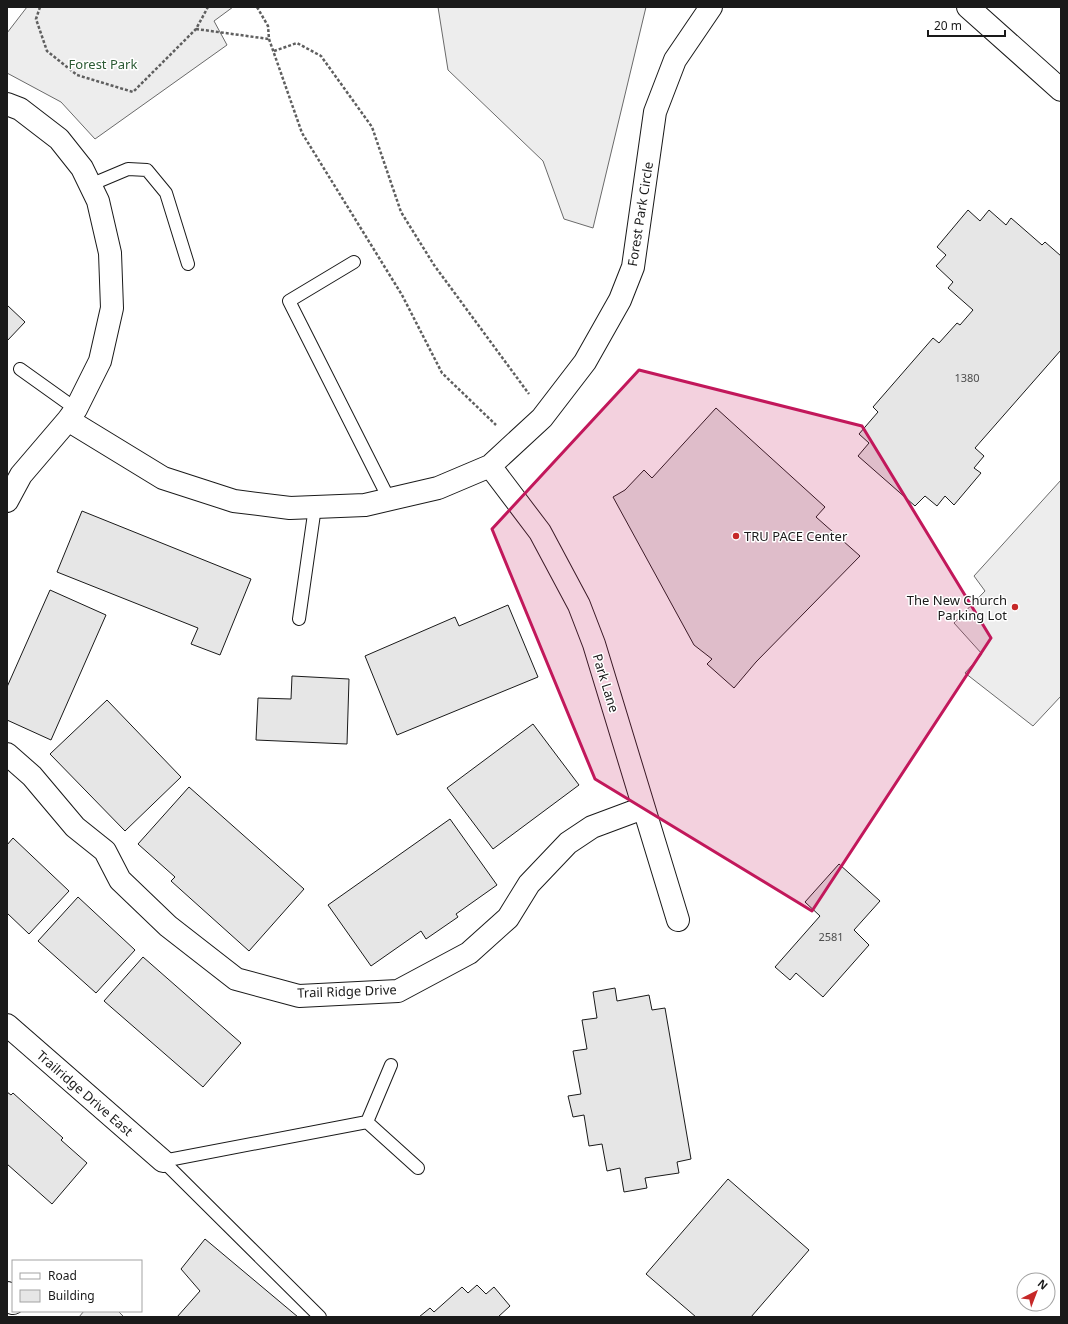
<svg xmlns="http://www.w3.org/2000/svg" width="1068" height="1324" viewBox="0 0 1068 1324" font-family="'Noto Sans',sans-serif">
	<rect width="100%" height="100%" fill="#fff"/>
	<path fill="#ededed" stroke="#6a6a6a" d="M27,7H233L214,21L227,45L95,139L61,102L7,73V33Z
		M438,7H646L593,228L564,219L543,161L448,70Z
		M1061,480V696L1033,726L965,673L982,654L954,623L985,591L974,576Z
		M84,1311H118L124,1317H79Z"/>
	<path fill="#e6e6e6" stroke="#1a1a1a" d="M968,210L980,221L989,210L1006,225L1011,218L1042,245L1045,242L1061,256V350L975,448L984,456L974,468L981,473L954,505L945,496L937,506L925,496L915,506L858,456L869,443L859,434L878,412L873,407L933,338L939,343L957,323L960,325L973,310L948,288L953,282L936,266L946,255L937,247Z
		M7,305L25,322L7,341Z
		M716,408L825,507L816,517L860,556L756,662L734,688L707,664L712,659L694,645L613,497L625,490L644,470L652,478Z
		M82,511L251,579L220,655L191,644L198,628L57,572Z
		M50,590L106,615L51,740L7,720V687Z
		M508,605L538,677L397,735L365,656L455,617L459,626Z
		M292,676L349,679L347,744L256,740L258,698L291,699Z
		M107,700L181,777L125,831L50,754Z
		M533,724L579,785L493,849L447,788Z
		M189,787L304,889L249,951L171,881L175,877L138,844Z
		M450,819L497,885L456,914L458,917L426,939L421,931L371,966L328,905Z
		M13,838L69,891L29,934L7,913V845Z
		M839,864L880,901L854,930L869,945L823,997L796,973L790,980L775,967L820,916L805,902Z
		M78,897L135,950L96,993L38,941Z
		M143,957L241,1043L203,1087L104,1001Z
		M615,988L617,1001L649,995L652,1010L665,1008L691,1159L677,1162L679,1173L645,1178L647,1188L624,1192L620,1168L607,1171L602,1144L589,1146L584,1115L573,1117L568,1096L581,1094L573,1051L587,1049L582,1020L597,1018L593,992Z
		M7,1092L11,1095L13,1093L63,1138L61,1140L87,1163L52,1204L7,1164Z
		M728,1179L809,1250L751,1317H696L646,1274Z
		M205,1239L298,1317H177L200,1291L181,1269Z
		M477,1285L486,1294L494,1287L510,1306L498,1317H419L430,1308L434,1312L462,1287L468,1293Z"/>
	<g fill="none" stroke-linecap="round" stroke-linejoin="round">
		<defs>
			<path id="lane" d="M90,185L128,169L147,170L166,193L188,264
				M354,262L289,301L389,499
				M20,369L76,409
				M299,619L315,507
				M367,1122L418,1168
				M367,1122L391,1065
				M163,1161L320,1317
				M163,1161L367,1122"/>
			<path id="street" d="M7,104L20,109L59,139L82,168L98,201L110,253L112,308L100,361L76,409L68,420L21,475L7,501
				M68,420L163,478L234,501L290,508L365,505L438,488L490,466L542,418L585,362L620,300L633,267L655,112L675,60L711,7
				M490,466L540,532L579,605L594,644L678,920
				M7,754L32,776L75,827L105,851L120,880L168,926L236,979L299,996L398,991L469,953L508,918L529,884L568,843L592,827L643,808
				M7,1025L163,1161
				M7,1293L13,1303"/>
			<path id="primary" d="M968,7L1061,90"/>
		</defs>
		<use href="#lane" stroke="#1a1a1a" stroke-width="14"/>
		<use href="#street" stroke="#1a1a1a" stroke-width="24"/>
		<use href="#primary" stroke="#1a1a1a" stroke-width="24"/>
		<path stroke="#5f5f5f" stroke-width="2.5" stroke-dasharray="3 2" stroke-linecap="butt" d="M40,7L36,19L47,51L77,75L133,92L196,29L208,7
			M257,7L268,26L269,39L302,133L402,295L442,373L496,425
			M196,29L269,39
			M274,51L297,43L321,56L372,127L401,212L434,265L529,394"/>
		<use href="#lane" stroke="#fff" stroke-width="12"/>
		<use href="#street" stroke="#fff" stroke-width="22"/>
		<use href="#primary" stroke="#fff" stroke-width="22"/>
	</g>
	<path fill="#c2185b" fill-opacity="0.2" stroke="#c2185b" stroke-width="3" stroke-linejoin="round" d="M639,370L862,426L991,638L812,911L595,779L492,529Z"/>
	<g fill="#c62828" stroke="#fff" stroke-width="1.5">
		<circle cx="736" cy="536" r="4"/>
		<circle cx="1015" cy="607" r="4"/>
	</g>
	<g text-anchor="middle" stroke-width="3" stroke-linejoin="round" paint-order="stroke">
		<g font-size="11" fill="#4d4d4d">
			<text x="967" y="382">1380</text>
			<text x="831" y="941">2581</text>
		</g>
		<g font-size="13" fill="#2b5a34" stroke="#fff">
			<text x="103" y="69">Forest Park</text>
		</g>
		<g font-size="13" fill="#1a1a1a" stroke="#fff">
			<text transform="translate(640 214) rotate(-81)" y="5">Forest Park Circle</text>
			<text transform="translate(606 683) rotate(73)" y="5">Park Lane</text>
			<text transform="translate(347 991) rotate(-2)" y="5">Trail Ridge Drive</text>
			<text transform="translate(85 1093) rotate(41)" y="5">Trailridge Drive East</text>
		</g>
		<g font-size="13" fill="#1a1a1a" stroke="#fff" text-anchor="start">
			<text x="744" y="541">TRU PACE Center</text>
			<text x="1007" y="605" text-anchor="end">The New Church<tspan x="1007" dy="15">Parking Lot</tspan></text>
		</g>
	</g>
	<rect width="1068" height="1324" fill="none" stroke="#1a1a1a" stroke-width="16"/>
	<rect x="12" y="1260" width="130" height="52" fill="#ffffff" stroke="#a3a3a3"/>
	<rect x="20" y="1273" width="20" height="6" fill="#ffffff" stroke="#a3a3a3"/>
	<text x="48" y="1280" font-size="12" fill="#1a1a1a">Road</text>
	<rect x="20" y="1290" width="20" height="12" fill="#e6e6e6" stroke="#a3a3a3"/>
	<text x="48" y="1300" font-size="12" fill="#1a1a1a">Building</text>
	<g transform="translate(1036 1292) rotate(42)"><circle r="19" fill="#ffffff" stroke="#a3a3a3"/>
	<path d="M0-3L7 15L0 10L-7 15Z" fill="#c62828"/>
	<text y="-6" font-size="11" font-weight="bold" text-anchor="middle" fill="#1a1a1a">N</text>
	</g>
	<path d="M928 30v6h77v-6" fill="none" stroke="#1a1a1a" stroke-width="2"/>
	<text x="934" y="30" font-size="12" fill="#1a1a1a" stroke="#ffffff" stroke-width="3" paint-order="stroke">20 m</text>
</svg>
